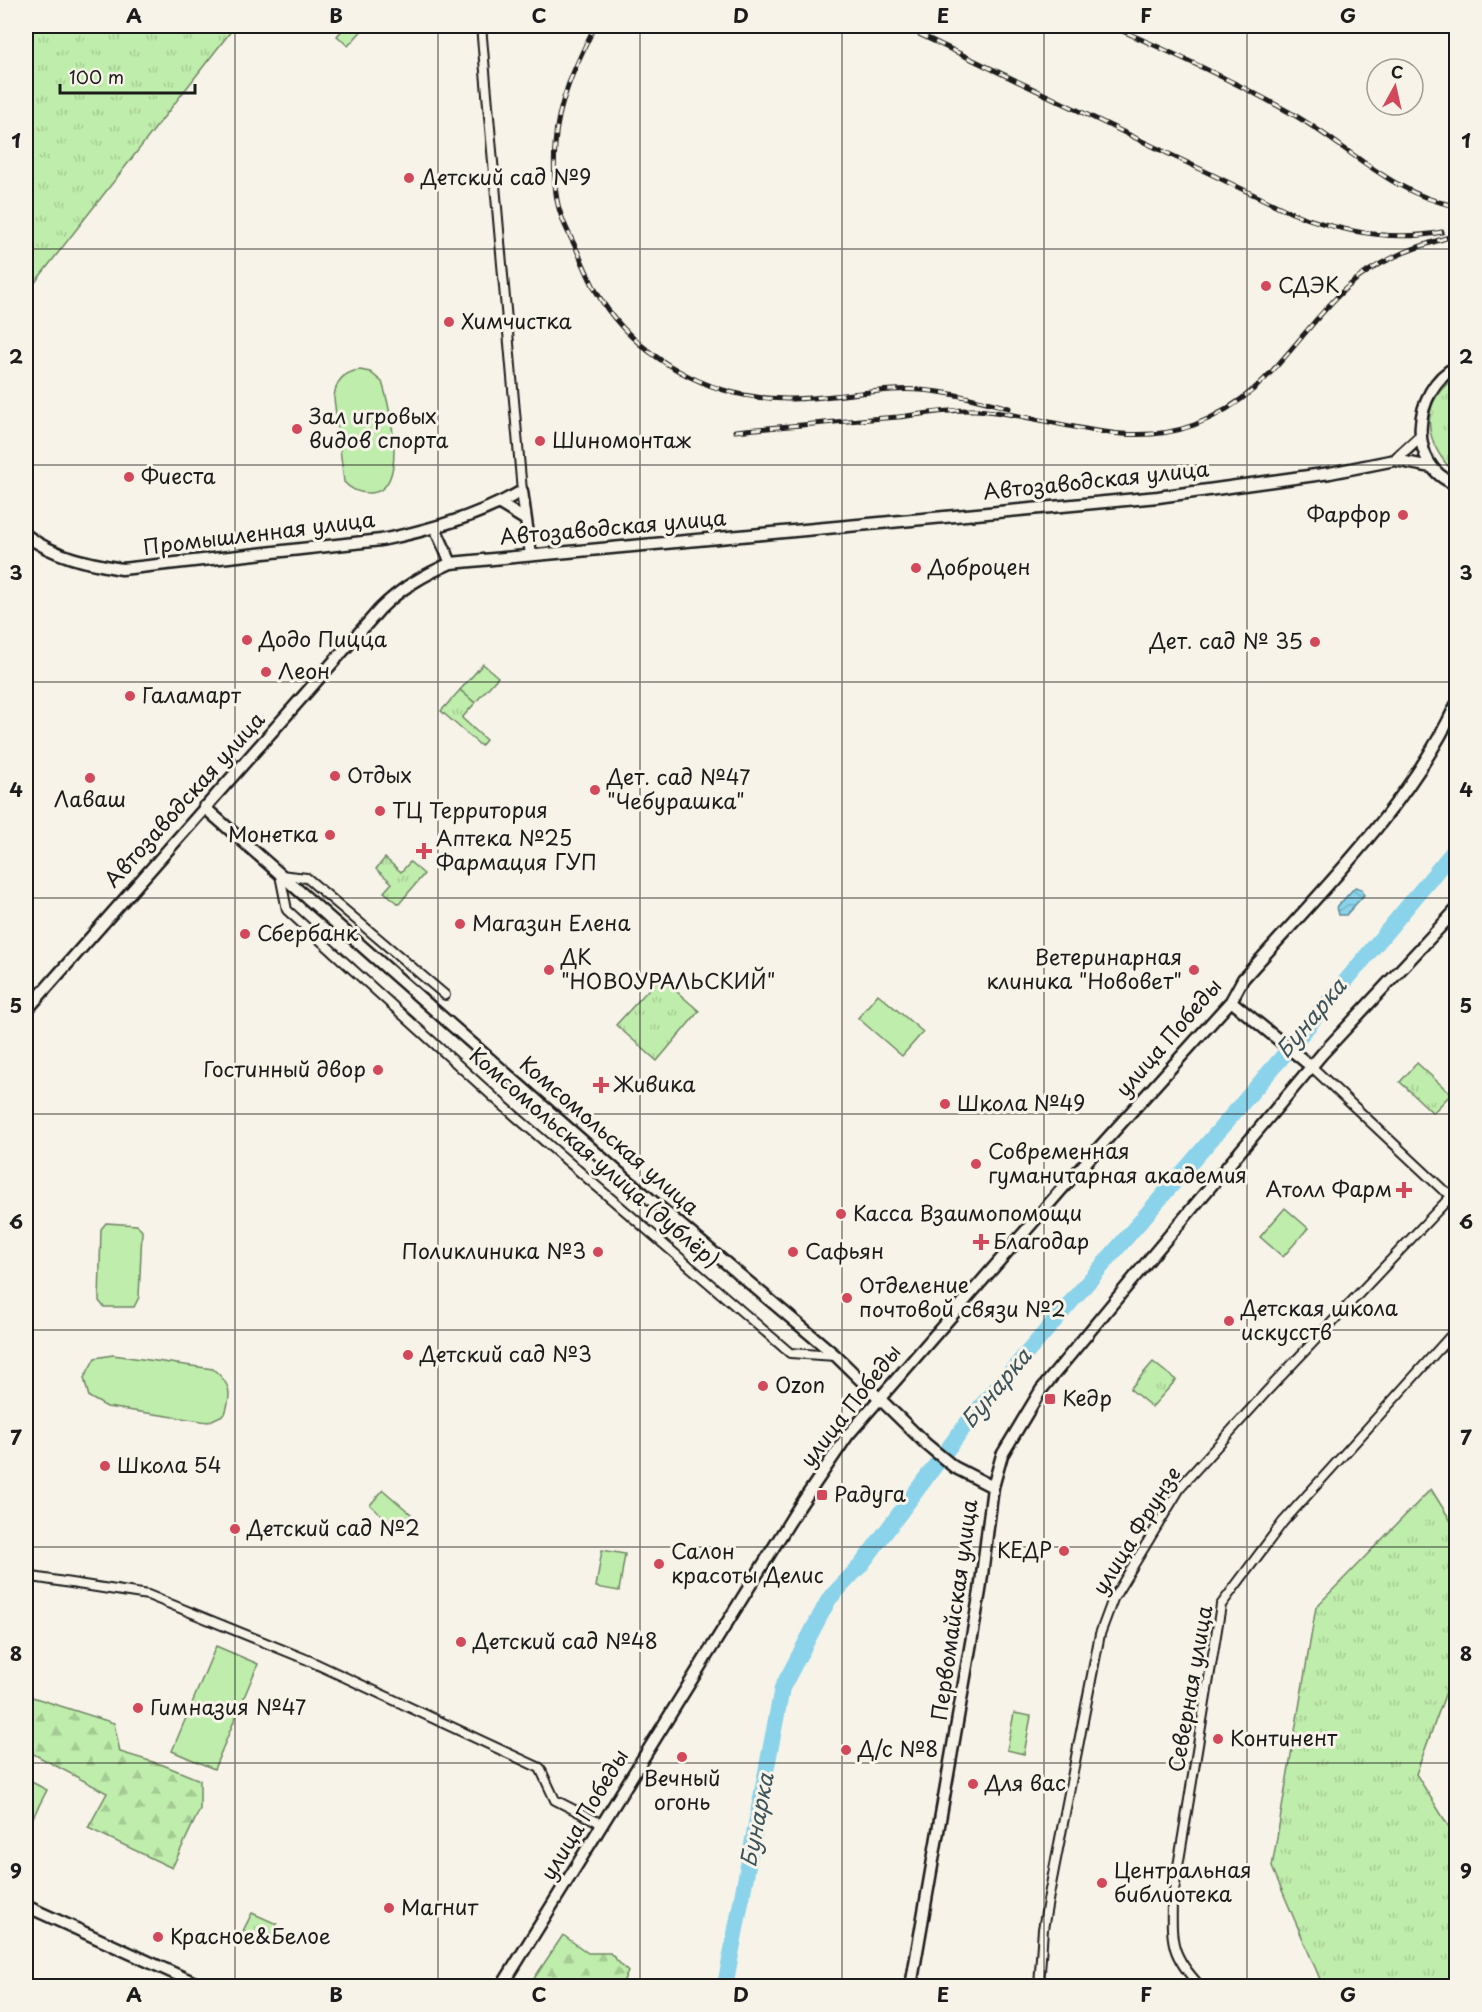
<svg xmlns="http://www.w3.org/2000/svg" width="1482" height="2012" viewBox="0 0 1482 2012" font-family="'Playpen Sans',sans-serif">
	<defs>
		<pattern id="forest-firs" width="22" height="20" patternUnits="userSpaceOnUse" patternTransform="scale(1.5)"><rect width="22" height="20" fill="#bfedab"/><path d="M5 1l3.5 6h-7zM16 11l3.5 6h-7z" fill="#a4cb93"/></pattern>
		<pattern id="park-tufts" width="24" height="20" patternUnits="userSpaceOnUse" patternTransform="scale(1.5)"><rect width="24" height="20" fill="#bfedab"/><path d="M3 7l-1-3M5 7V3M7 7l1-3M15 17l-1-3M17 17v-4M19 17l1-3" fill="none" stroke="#a4cb93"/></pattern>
		<pattern id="water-waves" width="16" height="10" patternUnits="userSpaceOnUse" patternTransform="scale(1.5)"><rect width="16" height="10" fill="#8ad3ea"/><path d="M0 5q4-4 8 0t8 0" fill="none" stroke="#76b5c8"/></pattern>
	</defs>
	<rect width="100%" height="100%" fill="#f7f3e8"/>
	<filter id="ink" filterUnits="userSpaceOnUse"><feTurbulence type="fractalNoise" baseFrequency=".0167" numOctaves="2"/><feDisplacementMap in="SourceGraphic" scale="12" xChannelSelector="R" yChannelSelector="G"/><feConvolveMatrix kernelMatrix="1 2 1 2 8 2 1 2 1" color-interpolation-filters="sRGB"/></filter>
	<g filter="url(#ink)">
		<path fill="#bfedab" stroke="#6e8464" stroke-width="1.5" d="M360,370L370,372L382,382C390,406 410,493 369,493C359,493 350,489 344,482L334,398C335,382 343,372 360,370Z
			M483,664L498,677L475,703L460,690Z
			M878,994L923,1032L902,1056L858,1018Z
			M1285,1208L1308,1228L1283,1257L1260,1237Z
			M106,1223L137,1225L142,1231L139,1297L134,1307H104L99,1301L101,1229Z
			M113,1355L213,1369C231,1384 232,1393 225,1414L208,1422L107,1407L89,1397L84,1378L95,1358Z
			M383,1490L411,1514L398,1529L370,1505Z
			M602,1550L625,1554L619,1591L596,1587Z
			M216,1646L258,1664L214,1769L172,1751Z
			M1014,1713L1031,1716L1024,1754L1007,1750Z"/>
		<path fill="url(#forest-firs)" stroke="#6e8464" stroke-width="1.5" d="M26,1695L114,1723L120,1752L163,1765L200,1780V1809L172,1868L88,1828L107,1793L26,1750Z
			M26,1779L47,1790L26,1831Z
			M563,1935L588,1953H610L628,1972L621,1986H529Z"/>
		<path fill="url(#park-tufts)" stroke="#6e8464" stroke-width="1.5" d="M26,26H235L26,294Z
			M346,26H366L348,46L337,36Z
			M1456,377V454L1448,466C1423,436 1421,400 1456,377Z
			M460,690L475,703L462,718L486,740L481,746L441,711Z
			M385,858L401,872L410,862L424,874L399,904L384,892L392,883L376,869Z
			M660,977L699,1011L657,1061L616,1025Z
			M1417,1063L1451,1094L1433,1113L1400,1082Z
			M1153,1362L1176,1380L1152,1407L1130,1389Z
			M1431,1489L1456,1529V1665L1416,1774L1456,1838V1986H1323L1272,1867L1316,1607Z
			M252,1913L277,1924L268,1942L243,1931Z"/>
		<path fill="url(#water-waves)" stroke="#5e8a98" stroke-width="1.5" d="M1355,887L1362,889L1364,895L1346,915H1339L1337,907Z"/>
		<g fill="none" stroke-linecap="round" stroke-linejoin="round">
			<path stroke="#5e8a98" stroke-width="3" d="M26,1983L38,1986"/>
			<path stroke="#8ad3ea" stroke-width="16" d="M725,1986L782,1688L829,1599L861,1565L970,1419L1290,1048L1456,848"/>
			<defs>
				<path id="street" d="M481,26L522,491
					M445,995L307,878L280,875L287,910L499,1102L790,1353L836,1356
					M1313,1068L1442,1189L1452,1195
					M26,1576L148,1595L308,1660L540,1768L555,1800L602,1824
					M1039,1986L1043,1929L1049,1895L1100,1634L1113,1599L1182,1485L1267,1391L1456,1191
					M1200,1986C1172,1956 1171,1944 1172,1903L1221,1605L1283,1522L1456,1330"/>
				<path id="secondary" d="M1456,367C1413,388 1405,467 1456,484
					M1395,460L1419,438
					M500,504L526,520L531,555
					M435,528L451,563
					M26,535C54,557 88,563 122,569L381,540C431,530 479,516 522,491L526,520
					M204,807L618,1172L836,1356L926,1444L954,1467L993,1487
					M1231,1001L1313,1068
					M26,1011L380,609C401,588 424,575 451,563L1158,497L1330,473L1395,460L1431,467
					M26,1906L202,1986
					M502,1986L795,1513L848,1435L1061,1190L1231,1001L1243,979C1319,893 1407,809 1456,705
					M911,1986L980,1591L993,1487L1002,1455L1041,1390L1142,1268L1322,1054L1456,910"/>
			</defs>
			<use href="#street" stroke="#1c1c1c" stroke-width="12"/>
			<use href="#secondary" stroke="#1c1c1c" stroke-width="15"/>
			<use href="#street" stroke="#f7f3e8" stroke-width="8"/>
			<use href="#secondary" stroke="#f7f3e8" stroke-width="10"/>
			<defs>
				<path id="rail" d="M595,26C577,62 557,103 555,145C554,162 554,183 557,200C560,217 569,234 577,250C583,264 589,278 596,291C625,344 686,384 744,395C795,405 843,393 893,390C932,387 972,398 1009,408
					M1111,26C1171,52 1232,80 1289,112C1344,142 1392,195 1456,206
					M919,34L1292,213C1339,231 1392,242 1442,232
					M735,431C789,426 843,421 898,417C923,414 950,409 975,410C1047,414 1122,452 1194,425C1268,397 1291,341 1344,290C1376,260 1415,247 1456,235"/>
			</defs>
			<use href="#rail" stroke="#1c1c1c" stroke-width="5"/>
			<use href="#rail" stroke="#f7f3e8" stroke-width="3" stroke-dasharray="9" stroke-linecap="butt"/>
		</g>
	</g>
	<path fill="none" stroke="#1c1c1c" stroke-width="1.5" stroke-opacity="0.55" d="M235,26V1986M438,26V1986M640,26V1986M842,26V1986M1044,26V1986M1247,26V1986M26,249H1456M26,465H1456M26,682H1456M26,898H1456M26,1114H1456M26,1330H1456M26,1547H1456M26,1763H1456"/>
	<g fill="#d1495b" stroke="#f7f3e8" stroke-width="2">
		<circle cx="409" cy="178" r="6"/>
		<circle cx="1266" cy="286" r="6"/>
		<circle cx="449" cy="322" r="6"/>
		<circle cx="297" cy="429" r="6"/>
		<circle cx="540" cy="441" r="6"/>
		<circle cx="129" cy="477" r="6"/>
		<circle cx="1403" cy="515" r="6"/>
		<circle cx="916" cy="568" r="6"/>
		<circle cx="247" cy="640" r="6"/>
		<circle cx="1315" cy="642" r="6"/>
		<circle cx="266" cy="672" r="6"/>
		<circle cx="130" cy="696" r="6"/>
		<circle cx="335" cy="776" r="6"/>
		<circle cx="90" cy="778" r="6"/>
		<circle cx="595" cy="790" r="6"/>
		<circle cx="380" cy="811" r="6"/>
		<circle cx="330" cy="835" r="6"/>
		<path d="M421 842h6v6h6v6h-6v6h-6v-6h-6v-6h6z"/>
		<circle cx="460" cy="924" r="6"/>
		<circle cx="245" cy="934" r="6"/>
		<circle cx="549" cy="970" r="6"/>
		<circle cx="1194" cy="970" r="6"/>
		<circle cx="378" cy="1070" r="6"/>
		<path d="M598 1076h6v6h6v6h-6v6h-6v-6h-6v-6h6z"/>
		<circle cx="945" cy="1104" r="6"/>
		<circle cx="976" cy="1164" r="6"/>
		<path d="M1401 1181h6v6h6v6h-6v6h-6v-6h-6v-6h6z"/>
		<circle cx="841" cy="1214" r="6"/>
		<path d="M978 1233h6v6h6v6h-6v6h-6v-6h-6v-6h6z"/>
		<circle cx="598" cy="1252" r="6"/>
		<circle cx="793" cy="1252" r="6"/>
		<circle cx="847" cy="1298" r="6"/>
		<circle cx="1229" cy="1321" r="6"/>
		<circle cx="408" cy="1355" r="6"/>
		<circle cx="763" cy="1386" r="6"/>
		<rect x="1044" y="1393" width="12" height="12" rx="3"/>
		<circle cx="105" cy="1466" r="6"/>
		<rect x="816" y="1489" width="12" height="12" rx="3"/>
		<circle cx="235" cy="1529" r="6"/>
		<circle cx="1064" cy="1551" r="6"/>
		<circle cx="659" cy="1564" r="6"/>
		<circle cx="461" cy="1642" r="6"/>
		<circle cx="138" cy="1708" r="6"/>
		<circle cx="1218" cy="1739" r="6"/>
		<circle cx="846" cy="1750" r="6"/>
		<circle cx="682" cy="1757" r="6"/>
		<circle cx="973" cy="1784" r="6"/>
		<circle cx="1102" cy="1883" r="6"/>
		<circle cx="389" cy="1908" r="6"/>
		<circle cx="158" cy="1937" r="6"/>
	</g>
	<g text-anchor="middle" stroke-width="6" stroke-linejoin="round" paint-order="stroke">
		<g font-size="21" fill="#1c1c1c" stroke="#f7f3e8" text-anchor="start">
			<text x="421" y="185">Детский сад №9</text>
			<text x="1278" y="293">СДЭК</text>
			<text x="461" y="329">Химчистка</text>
			<text x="309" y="424">Зал игровых<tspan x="309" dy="24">видов спорта</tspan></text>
			<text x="552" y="448">Шиномонтаж</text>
			<text x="141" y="484">Фиеста</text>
			<text x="1391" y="522" text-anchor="end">Фарфор</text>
			<text x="928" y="575">Доброцен</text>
			<text x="259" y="647">Додо Пицца</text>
			<text x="1303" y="649" text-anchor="end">Дет. сад № 35</text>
			<text x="278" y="679">Леон</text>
			<text x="142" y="703">Галамарт</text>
			<text x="347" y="783">Отдых</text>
			<text x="607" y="785">Дет. сад №47<tspan x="607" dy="24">"Чебурашка"</tspan></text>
			<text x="90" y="807" text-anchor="middle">Лаваш</text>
			<text x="392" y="818">ТЦ Территория</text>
			<text x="318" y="842" text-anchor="end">Монетка</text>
			<text x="436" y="846">Аптека №25<tspan x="436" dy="24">Фармация ГУП</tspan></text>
			<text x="472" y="931">Магазин Елена</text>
			<text x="257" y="941">Сбербанк</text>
			<text x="561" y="965">ДК<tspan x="561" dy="24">"НОВОУРАЛЬСКИЙ"</tspan></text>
			<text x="1182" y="965" text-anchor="end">Ветеринарная<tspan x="1182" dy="24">клиника "Нововет"</tspan></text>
			<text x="366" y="1077" text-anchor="end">Гостинный двор</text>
			<text x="613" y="1092">Живика</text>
			<text x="957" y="1111">Школа №49</text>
			<text x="988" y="1159">Современная<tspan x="988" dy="24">гуманитарная академия</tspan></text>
			<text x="1392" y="1197" text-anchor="end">Атолл Фарм</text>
			<text x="853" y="1221">Касса Взаимопомощи</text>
			<text x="993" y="1249">Благодар</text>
			<text x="586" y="1259" text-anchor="end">Поликлиника №3</text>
			<text x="805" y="1259">Сафьян</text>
			<text x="859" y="1293">Отделение<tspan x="859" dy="24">почтовой связи №2</tspan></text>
			<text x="1241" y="1316">Детская школа<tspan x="1241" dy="24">искусств</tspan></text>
			<text x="420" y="1362">Детский сад №3</text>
			<text x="775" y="1393">Ozon</text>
			<text x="1062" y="1406">Кедр</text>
			<text x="117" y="1473">Школа 54</text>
			<text x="834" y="1502">Радуга</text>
			<text x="247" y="1536">Детский сад №2</text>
			<text x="1052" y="1558" text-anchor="end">КЕДР</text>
			<text x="671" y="1559">Салон<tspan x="671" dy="24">красоты Делис</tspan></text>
			<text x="473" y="1649">Детский сад №48</text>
			<text x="150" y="1715">Гимназия №47</text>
			<text x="1230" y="1746">Континент</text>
			<text x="858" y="1757">Д/с №8</text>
			<text x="682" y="1786" text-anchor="middle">Вечный<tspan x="682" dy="24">огонь</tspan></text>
			<text x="985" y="1791">Для вас</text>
			<text x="1114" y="1878">Центральная<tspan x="1114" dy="24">библиотека</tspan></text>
			<text x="401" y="1915">Магнит</text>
			<text x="170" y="1944">Красное&amp;Белое</text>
		</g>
		<g font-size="21" fill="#1c1c1c" stroke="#f7f3e8">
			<text transform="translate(1096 481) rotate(-6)" y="7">Автозаводская улица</text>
			<text transform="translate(613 528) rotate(-5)" y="7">Автозаводская улица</text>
			<text transform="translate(259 534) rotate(-7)" y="7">Промышленная улица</text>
			<text transform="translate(185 800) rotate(-48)" y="7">Автозаводская улица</text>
			<text transform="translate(1169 1038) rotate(-49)" y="7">улица Победы</text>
			<text transform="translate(609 1136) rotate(41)" y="7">Комсомольская улица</text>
			<text transform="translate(594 1158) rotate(41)" y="7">Комсомольская улица (дублёр)</text>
			<text transform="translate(851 1406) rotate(-52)" y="7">улица Победы</text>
			<text transform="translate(1137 1531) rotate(-58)" y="7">улица Фрунзе</text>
			<text transform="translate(955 1610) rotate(-82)" y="7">Первомайская улица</text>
			<text transform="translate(1191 1689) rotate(-80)" y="7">Северная улица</text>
			<text transform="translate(585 1815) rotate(-59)" y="7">улица Победы</text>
		</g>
		<g font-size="22" font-style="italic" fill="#3d535a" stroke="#f7f3e8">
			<text transform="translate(1311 1018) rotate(-50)" y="8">Бунарка</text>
			<text transform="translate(996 1388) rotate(-50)" y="8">Бунарка</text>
			<text transform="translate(757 1820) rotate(-79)" y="8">Бунарка</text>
		</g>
	</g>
	<rect width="1482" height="2012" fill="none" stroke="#f7f3e8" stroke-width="66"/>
	<g transform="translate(1395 87) rotate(8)"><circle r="28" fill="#f7f3e8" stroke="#9f9d96" stroke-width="1.5"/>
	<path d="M0-4.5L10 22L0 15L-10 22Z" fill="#d1495b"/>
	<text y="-9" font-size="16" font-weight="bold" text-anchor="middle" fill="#1c1c1c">С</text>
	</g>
	<path d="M60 84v9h135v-9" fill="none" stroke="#1c1c1c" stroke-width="3"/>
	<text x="69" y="84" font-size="18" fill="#1c1c1c" stroke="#f7f3e8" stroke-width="4.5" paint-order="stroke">100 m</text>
	<rect x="33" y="33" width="1416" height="1946" fill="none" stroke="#1c1c1c" stroke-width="2"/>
	<g font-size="20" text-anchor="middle" font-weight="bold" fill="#1c1c1c">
		<text x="134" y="23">A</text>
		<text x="336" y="23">B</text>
		<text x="539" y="23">C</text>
		<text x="741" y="23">D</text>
		<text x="943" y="23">E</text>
		<text x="1146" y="23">F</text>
		<text x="1348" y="23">G</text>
		<text x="16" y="148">1</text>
		<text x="1466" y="148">1</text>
		<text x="16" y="364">2</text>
		<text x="1466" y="364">2</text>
		<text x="16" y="580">3</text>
		<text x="1466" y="580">3</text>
		<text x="16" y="797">4</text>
		<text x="1466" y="797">4</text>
		<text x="16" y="1013">5</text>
		<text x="1466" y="1013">5</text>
		<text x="16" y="1229">6</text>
		<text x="1466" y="1229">6</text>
		<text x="16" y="1445">7</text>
		<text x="1466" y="1445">7</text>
		<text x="16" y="1661">8</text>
		<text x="1466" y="1661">8</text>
		<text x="16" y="1878">9</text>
		<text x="1466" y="1878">9</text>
		<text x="134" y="2002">A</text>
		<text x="336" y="2002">B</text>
		<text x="539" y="2002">C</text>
		<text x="741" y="2002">D</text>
		<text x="943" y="2002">E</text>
		<text x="1146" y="2002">F</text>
		<text x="1348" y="2002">G</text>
	</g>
</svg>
